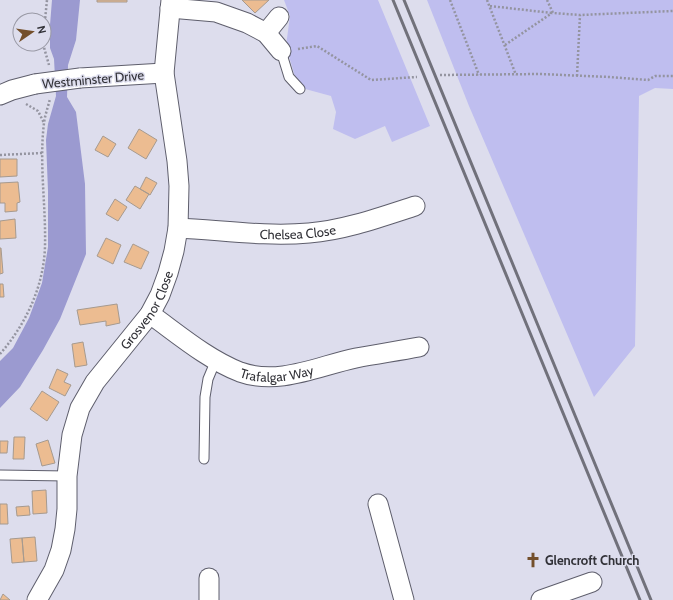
<svg xmlns="http://www.w3.org/2000/svg" width="673" height="600" viewBox="0 0 673 600" font-family="Cabin,sans-serif">
	<rect width="100%" height="100%" fill="#dddded"/>
	<path fill="#bfbeef" d="M284,0H378L430,126L392,142L385,126L355,139L333,129L336,112L331,96L298,87L286,46L290,16Z
		M427,0H673V89L655,88L639,96L635,346L594,397L469,106Z"/>
	<path fill="#9b9ad0" d="M52,0H80L76,40L68,65L67,97L76,112L85,184L86,254L60,319L43,350L20,387L0,408V361L13,348L29,318L42,283L48,247V191L46,140L48,124L56,96L54,59L50,48V25Z"/>
	<path fill="#ecbc91" stroke="#a69a8f" d="M97,0H127V2H97Z
		M242,0H269L255,13Z
		M139,129L157,140L146,159L128,148Z
		M103,136L116,144L108,157L95,150Z
		M0,159H17V176L0,177Z
		M146,177L157,183L150,195L140,189Z
		M18,182L20,202L17,203V211L5,212V203H0V183Z
		M135,186L149,194L140,209L126,200Z
		M115,199L127,207L118,221L106,214Z
		M15,219L16,238L0,239V221Z
		M106,238L121,245L113,264L97,256Z
		M133,244L149,252L141,269L124,262Z
		M0,248H1L3,273L0,274Z
		M0,284H3L4,297H0Z
		M117,304L120,323L106,326V321L80,325L77,310Z
		M83,342L87,365L75,367L72,344Z
		M57,369L68,374L64,382L71,385L65,396L49,388Z
		M42,391L59,402L47,421L30,409Z
		M14,437H25L24,459H13Z
		M48,440L55,463L42,466L36,444Z
		M0,441H8L7,453H0Z
		M46,490L47,513L33,514L32,491Z
		M0,504H7L8,524H0Z
		M29,506L30,515L17,516L16,507Z
		M35,537L37,561L24,562L22,538Z
		M22,538L24,562L12,563L10,539Z
		M3,594L10,600H0Z"/>
	<g fill="none" stroke-linecap="round" stroke-linejoin="round">
		<defs>
			<path id="lane" d="M281,51L289,77L300,89
				M204,459L205,397L208,379L216,360
				M0,475L67,476"/>
			<g id="street">
				<path d="M170,8L216,12L247,23L266,33L281,51"/>
				<path d="M266,33L279,17"/>
				<path d="M80,78L164,73"/>
				<path d="M0,95L12,90L35,84"/>
				<path id="s1" d="M178,228C221,230 266,237 309,233C345,230 381,217 415,206"/>
				<path id="s2" d="M150,314C178,334 207,359 240,372C279,386 318,366 356,358C377,354 398,351 419,347"/>
				<path d="M378,504L404,600"/>
				<path d="M209,578V600"/>
				<path id="s3" d="M37,600L54,570L61,550L65,529L67,509V476L72,435L80,408L95,382L150,314L160,295L168,273L174,251L178,228L179,186L177,161L164,73L171,0"/>
				<path d="M541,600L592,582"/>
			</g>
		</defs>
		<use href="#lane" stroke="#5e5e6c" stroke-width="11"/>
		<use href="#street" stroke="#5e5e6c" stroke-width="21"/>
		<path stroke="#9494a0" stroke-width="2.5" stroke-dasharray="2 2" stroke-linecap="butt" d="M450,0L479,75
			M487,0L516,75
			M547,0L553,13L580,15L673,11
			M490,6L552,13
			M44,30L47,0
			M43,44L49,65
			M505,45L552,13
			M298,49L317,46L371,80L417,77
			M440,75L540,74L609,77L648,80L655,76H673
			M577,76L580,15
			M26,104L38,111L44,123
			M0,155L42,153
			M0,354C26,324 44,286 45,246C46,205 39,164 44,123C45,115 48,107 50,99"/>
		<use href="#lane" stroke="#fff" stroke-width="9"/>
		<use href="#street" stroke="#fff" stroke-width="19"/>
		<path stroke="#71717b" stroke-width="3" d="M393,0C474,201 559,400 640,600
			M404,0C485,201 569,400 651,600"/>
		<defs>
			<path id="street-bridge" d="M35,84L80,78"/>
		</defs>
		<use href="#street-bridge" stroke="#5e5e6c" stroke-width="21" stroke-linecap="butt"/>
		<use href="#street-bridge" stroke="#fff" stroke-width="19"/>
	</g>
	<defs>
		<symbol id="church-bare" viewBox="-9 -9 18 18"><path d="M-1.2-6h2.4v3.5h3.3v2.4h-3.3V6h-2.4V-.1h-3.3v-2.4h3.3Z" fill="#744f2b" stroke="#dddded" stroke-width="2.5" paint-order="stroke"/></symbol>
	</defs>
	<g fill-rule="evenodd">
		<use href="#church-bare" x="522" y="549" width="22" height="22"/>
	</g>
	<g text-anchor="middle" stroke-width="3" stroke-linejoin="round" paint-order="stroke">
		<g font-size="13" fill="#323238" stroke="#dddded">
			<text transform="translate(93 79) rotate(-5)" y="5">Westminster Drive</text>
			<text dy="5" stroke="none"><textPath href="#s1" startOffset="120">Chelsea Close</textPath></text>
			<text dy="5" stroke="none"><textPath href="#s3" startOffset="319">Grosvenor Close</textPath></text>
			<text dy="5" stroke="none"><textPath href="#s2" startOffset="145">Trafalgar Way</textPath></text>
		</g>
		<g font-size="13" font-weight="bold" fill="#323238" stroke="#dddded" text-anchor="start">
			<text x="545" y="565">Glencroft Church</text>
		</g>
	</g>
	<g transform="translate(32 32) rotate(77)"><circle r="19" fill="#dddded" stroke="#9999a5"/>
	<path d="M0-3L7 15L0 10L-7 15Z" fill="#744f2b"/>
	<text y="-6" font-size="11" font-weight="bold" text-anchor="middle" fill="#323238">N</text>
	</g>
</svg>
